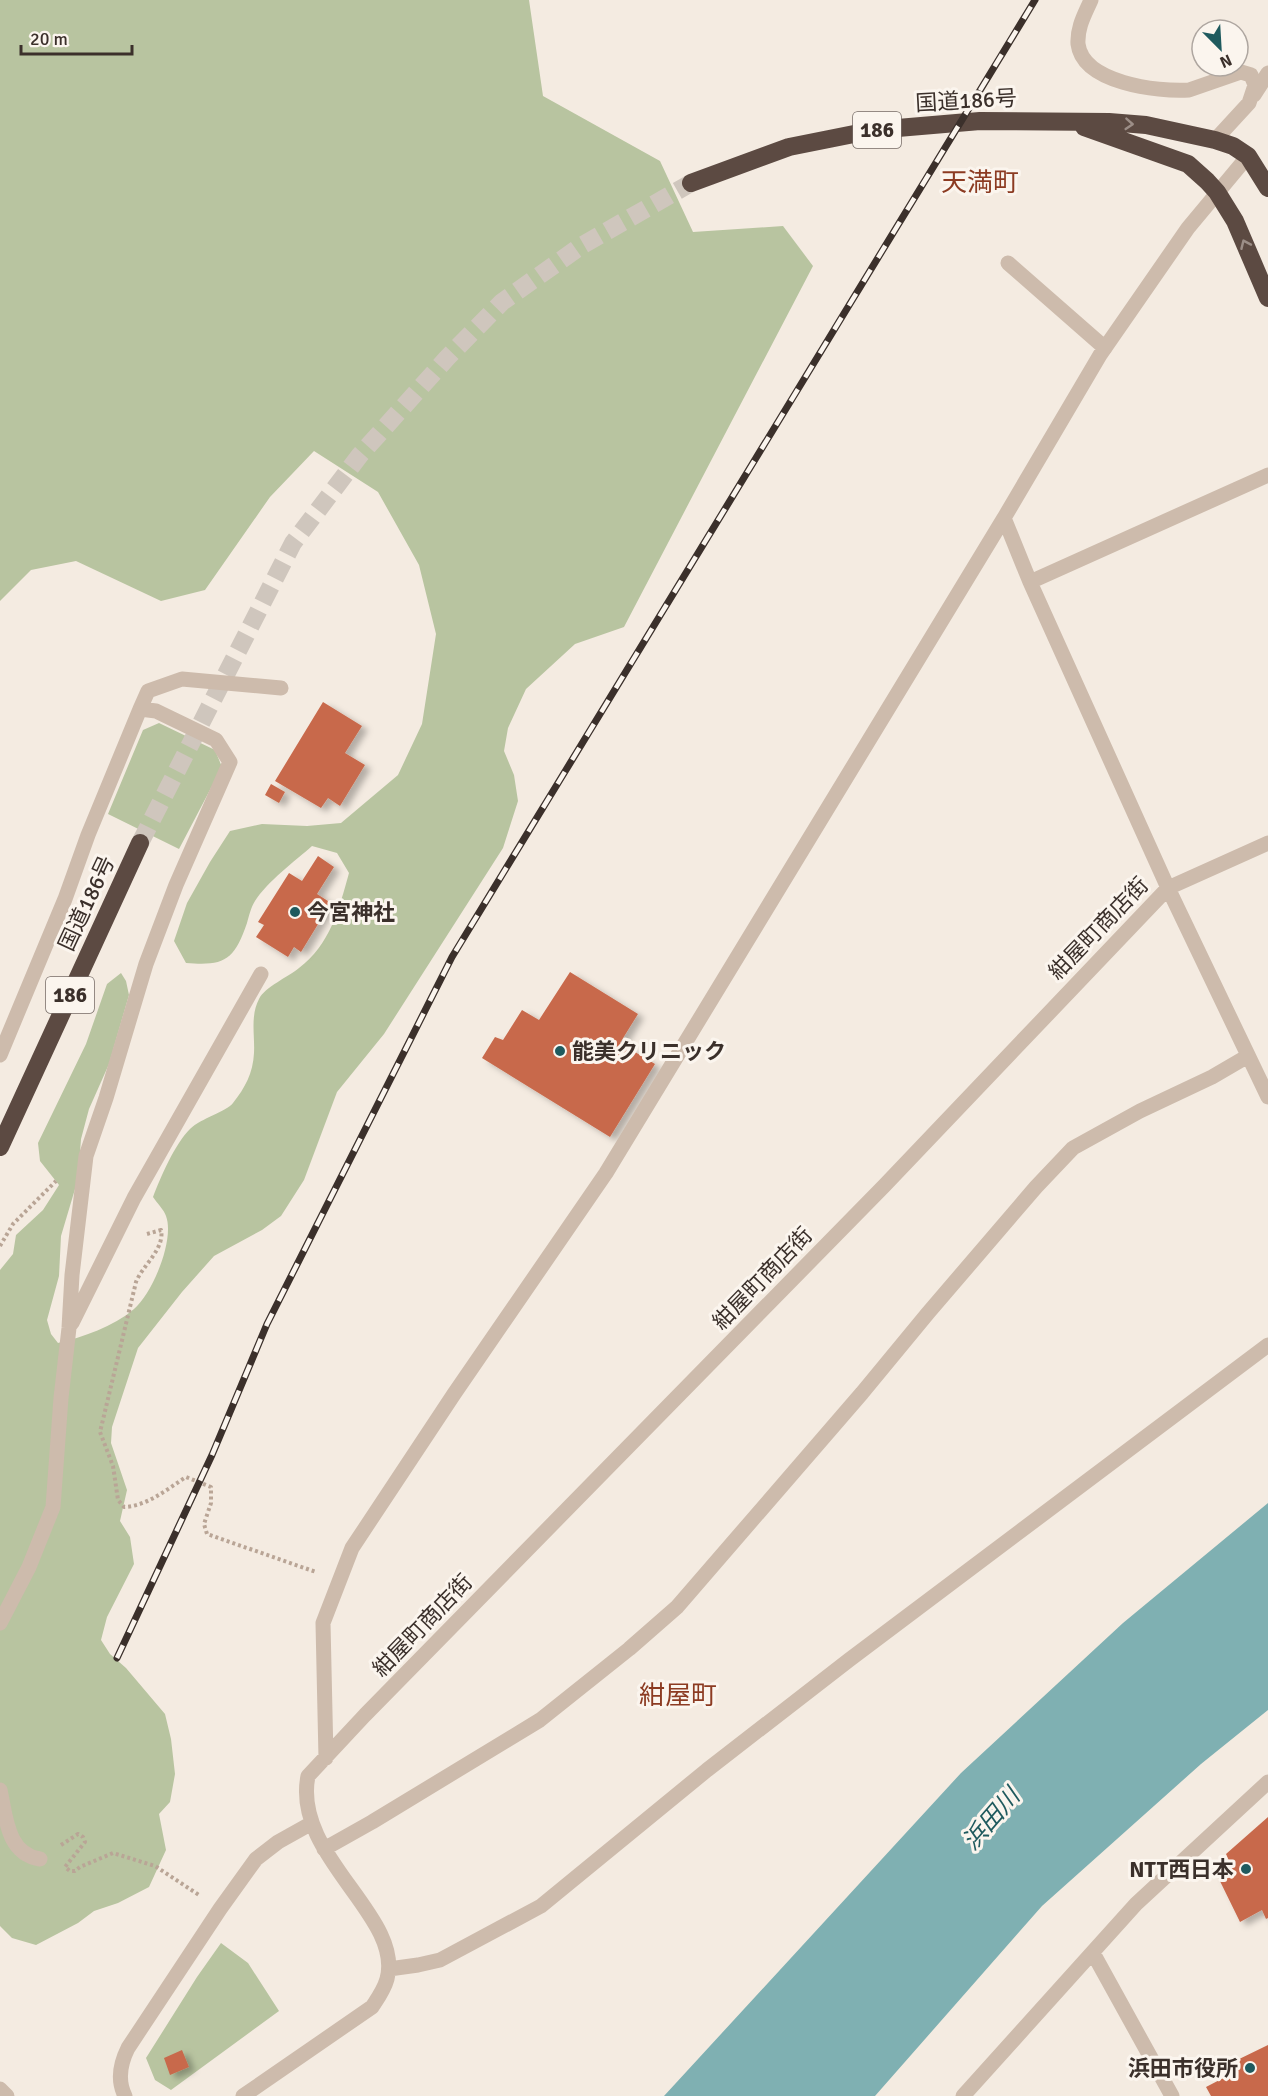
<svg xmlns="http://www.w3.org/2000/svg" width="1268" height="2096" viewBox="0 0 1268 2096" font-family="Signika,'Noto Sans JP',sans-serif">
	<defs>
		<filter id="shadow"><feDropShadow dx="6" dy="4" stdDeviation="3" flood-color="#0004"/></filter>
	</defs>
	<rect width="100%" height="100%" fill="#f4ebe1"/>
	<path fill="#b8c4a0" d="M0,0H529L543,96L660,161L693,232L783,226L813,266L624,627L575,644L526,689L508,728L504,751L514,775L518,801L503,848L384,1034L337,1092L304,1180L281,1216L262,1230L214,1256L182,1292L138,1348L112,1427L111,1443L127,1490L120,1521L130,1537L134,1564L107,1617L101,1640L110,1654L126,1668L165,1714L171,1739L175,1774L170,1802L159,1814L166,1850L149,1887L118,1903L94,1911L78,1923L36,1945L12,1938L0,1926V1270L13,1254L16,1235L43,1210L59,1185L40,1161L38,1143L86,1044L107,984L121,973L126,981L129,995L109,1064L89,1109L81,1139L78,1179L61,1236L59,1276L47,1320L51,1334L58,1343C83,1337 113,1327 134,1309C152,1294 175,1240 166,1216C164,1210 157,1203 153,1197C161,1176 175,1144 190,1129C201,1118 226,1112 233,1103C245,1088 253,1073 254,1053C255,1036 250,1016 259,999C265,987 288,977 299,968C330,945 339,909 349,873L337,853L312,846C295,861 267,882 255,901C251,907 249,916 247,923C234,961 224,966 186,963L174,941L187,903L210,862L230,831L262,824L307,826L341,823L398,775L422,724L436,634L419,565L378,492L314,451L270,497L205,590L161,601L76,561L31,570L0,601Z
		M159,723L215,750L222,767L179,849L108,814L143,730Z
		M221,1943L248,1963L279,2011L171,2090L155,2080L146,2058L197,1977Z"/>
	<path fill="#7fb0b2" d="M1268,1503V1710L1201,1764L1042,1906L875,2096H664L961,1773L1123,1623Z"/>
	<path fill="#c8694b" filter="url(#shadow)" d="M323,702L362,726L345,753L365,765L340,806L328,798L321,808L275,781Z
		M271,784L285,792L279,803L265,795Z
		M318,856L334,867L317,894L331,903L301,952L294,947L288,957L256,937L264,925L258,922L289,873L302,881Z
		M570,972L638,1014L620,1043L655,1064L610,1137L482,1058L495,1037L503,1040L522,1010L539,1020Z
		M1268,1817V1918L1266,1919L1262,1910L1240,1922L1217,1875L1230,1863L1226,1854Z
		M1268,2045V2096H1211L1206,2087L1233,2073L1231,2063Z
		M182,2050L189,2067L170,2075L164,2058Z"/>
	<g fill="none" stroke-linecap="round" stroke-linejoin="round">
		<path stroke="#cfc6bd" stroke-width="18" stroke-dasharray="18 9" stroke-linecap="butt" d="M140,843L293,543L360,455L447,358L502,302L581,246L691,183"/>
		<path stroke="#b9a596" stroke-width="4" stroke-dasharray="3 3" stroke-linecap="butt" d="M147,1234L161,1230C165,1249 142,1266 136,1282L100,1432L113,1466L118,1500L124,1507C147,1506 166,1490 186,1477L211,1487V1503L204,1524L207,1534L316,1572
			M0,1246L13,1224L56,1181
			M61,1845L78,1834L83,1837L85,1842L65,1867L70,1871H75L80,1867L113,1853L155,1866L199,1895"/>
		<path stroke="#cdbbac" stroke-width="15" d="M1091,0C1085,14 1077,27 1078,44C1083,83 1157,92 1189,90L1241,72L1251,75L1255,85L1249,103L1215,140
			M1254,95L1268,73
			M1248,156L1188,228L1100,355L1004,518L1030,582L1168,888L1268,1097
			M1008,263L1105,348
			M1030,582L1268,475
			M140,709L148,691L182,679L281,688
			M0,1055L65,899L88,835L140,709L156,711L216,740L230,762L176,885L146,964L106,1098L86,1156L72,1275L69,1328L61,1398L53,1507L29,1567L0,1623
			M72,1323L134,1198L261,974
			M326,1758L323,1623L352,1548L454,1394L606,1173L1004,518
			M0,1790C6,1817 7,1854 40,1859
			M324,1849L372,1822L540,1720L629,1649L677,1607L862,1393L928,1313L1036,1187L1073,1148L1140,1111L1212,1077L1248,1056
			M1093,1953L1172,2096
			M389,1969L418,1965L440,1960L541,1906L707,1770L849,1660L1268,1345
			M0,2089L7,2096
			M125,2096C117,2080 120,2064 128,2048L220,1909L256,1859L278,1842L312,1823
			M243,2096L372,2007C378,1998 384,1990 387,1979C404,1916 292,1856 308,1776L365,1715L884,1186L1168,888L1268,843
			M963,2096L1136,1904L1268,1782"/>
		<path stroke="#5c4a42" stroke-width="18" d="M1084,127L1188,164L1207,181L1217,192L1235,221L1268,298
			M691,183L789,147L874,130L980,121L1109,122L1146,125L1215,140L1233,146L1248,156L1268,188
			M0,1147L140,843"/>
		<defs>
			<path id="rail" d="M117,1658L212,1455L267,1324L452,957L1035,0"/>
		</defs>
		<use href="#rail" stroke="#3b302b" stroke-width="7"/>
		<use href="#rail" stroke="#fbf5ee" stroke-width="4.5" stroke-dasharray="14" stroke-linecap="butt"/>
	</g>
	<defs><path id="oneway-chevron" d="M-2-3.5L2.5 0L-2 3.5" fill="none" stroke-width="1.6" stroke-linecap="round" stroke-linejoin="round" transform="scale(1.5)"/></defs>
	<g stroke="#9c8e87">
		<use href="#oneway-chevron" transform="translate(1129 124) rotate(4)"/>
		<use href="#oneway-chevron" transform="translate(1245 244) rotate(-114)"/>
	</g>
	<g fill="#1f5a5e" stroke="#fbf5ee" stroke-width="2">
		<circle cx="295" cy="912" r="6"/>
		<circle cx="560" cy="1051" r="6"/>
		<circle cx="1246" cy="1869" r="6"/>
		<circle cx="1250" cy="2068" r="6"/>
	</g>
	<g text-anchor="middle" stroke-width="6" stroke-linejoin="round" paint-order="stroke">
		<g fill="#fbf5ee" stroke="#756b66" stroke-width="1.5">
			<rect x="853" y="112" width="48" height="36" rx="4.5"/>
			<rect x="46" y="977" width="48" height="36" rx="4.5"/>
		</g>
		<g font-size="21" font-weight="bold" fill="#3b302b">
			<text x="877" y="137">186</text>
			<text x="70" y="1002">186</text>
		</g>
		<g font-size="22" fill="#3b302b" stroke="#fbf5ee">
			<text transform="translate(966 100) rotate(-3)" y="8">国道186号</text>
			<text transform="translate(86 903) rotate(-65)" y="8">国道186号</text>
			<text transform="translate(1098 928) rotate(-46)" y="8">紺屋町商店街</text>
			<text transform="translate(762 1278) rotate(-46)" y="8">紺屋町商店街</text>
			<text transform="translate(422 1625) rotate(-46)" y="8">紺屋町商店街</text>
		</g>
		<g font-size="22" font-weight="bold" fill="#3b302b" stroke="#fbf5ee" text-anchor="start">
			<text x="307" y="920">今宮神社</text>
			<text x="572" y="1059">能美クリニック</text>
			<text x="1234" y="1877" text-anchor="end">NTT西日本</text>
			<text x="1238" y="2076" text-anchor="end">浜田市役所</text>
		</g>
		<g font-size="24" font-style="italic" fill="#1f5a5e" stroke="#fbf5ee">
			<text transform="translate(991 1819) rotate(-49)" y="8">浜田川</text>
		</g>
		<g font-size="26" fill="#8c3b22" stroke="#fbf5ee">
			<text x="980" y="191">天満町</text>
			<text x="678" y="1704">紺屋町</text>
		</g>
	</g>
	<g transform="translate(1220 48) rotate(156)"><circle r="28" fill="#fbf5ee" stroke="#aea6a0" stroke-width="1.5"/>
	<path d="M0-4.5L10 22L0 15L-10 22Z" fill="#1f5a5e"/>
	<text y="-9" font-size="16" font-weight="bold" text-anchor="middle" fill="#3b302b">N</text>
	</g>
	<path d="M21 45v9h111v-9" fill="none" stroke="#3b302b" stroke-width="3"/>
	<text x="30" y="45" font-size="18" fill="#3b302b" stroke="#fbf5ee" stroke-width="4.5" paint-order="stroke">20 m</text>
</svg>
